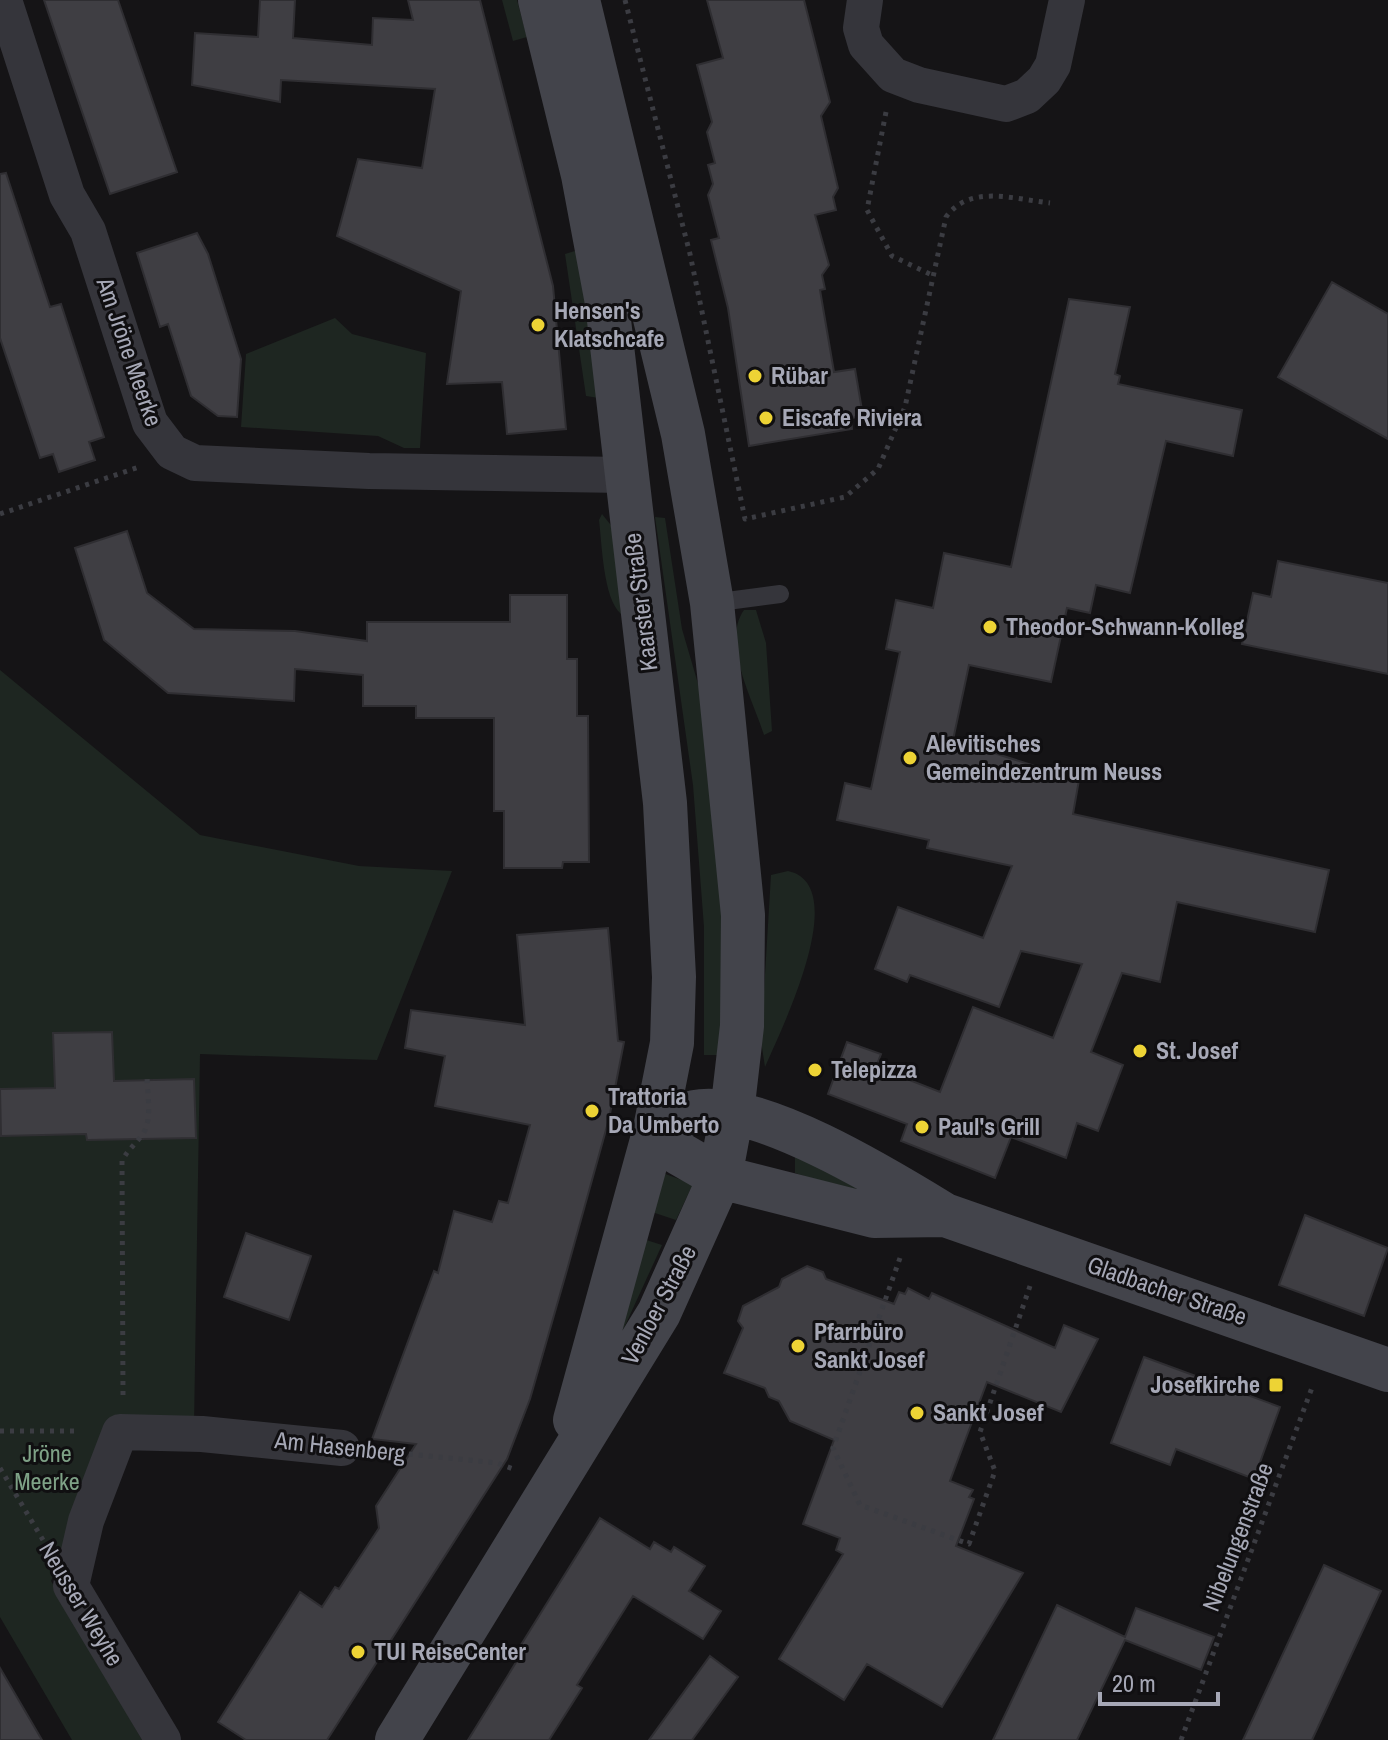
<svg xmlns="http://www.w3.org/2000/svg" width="1388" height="1740" viewBox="0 0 1388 1740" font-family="'Archivo Narrow',sans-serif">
	<rect width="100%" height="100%" fill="#151416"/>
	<path fill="#1e2621" d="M502,0H517L527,37L513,41Z
		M578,250L599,398L586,396L565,254Z
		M335,318L352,334L426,353L420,448H404L378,436L241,427L246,354Z
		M602,514L614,529L621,614C603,598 602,544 599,520Z
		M655,517L665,518L682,629L701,694L721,799V1055H704V927L693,785Z
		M744,610H756L766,643L772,731L764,735C753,700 721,642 744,610Z
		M0,670L200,835L359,866L452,871L377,1060L200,1054L194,1426L118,1423L51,1581L142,1740H72L0,1617Z
		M788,871C853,885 781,1030 765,1067L761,1041L771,875Z
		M795,1155L879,1200L795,1173Z
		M657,1171L693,1184L676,1220L646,1210Z
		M637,1237L662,1245L602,1376Z"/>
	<path fill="#3f3e43" stroke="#2f2e32" stroke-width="2" d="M44,0H118L177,172L110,194Z
		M260,0H295L293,38L372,45L373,18L413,20L408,0H480L553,286L566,429L507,434L502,382L447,384L461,291L337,236L358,159L422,168L435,89L281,80L280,102L192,85L195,33L258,37Z
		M707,0H804L830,102L821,116L838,188L833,197L836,210L815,215L829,265L822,275L825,289L820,290L834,372L855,369L863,416L851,418L852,429L749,446L728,308L711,240L719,238L708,195L713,184L708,165L715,163L707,132L712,122L697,65L723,58Z
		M6,173L50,307L61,304L104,437L89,442L95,460L59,472L53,454L40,458L0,338V174Z
		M197,233L208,254L241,359L237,417L218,416L191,396L168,324L160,327L137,253Z
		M1332,282L1388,314V439L1278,377Z
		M1069,299L1130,307L1115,374L1120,376L1118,384L1242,410L1233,456L1166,441L1130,593L1096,585L1090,613L1067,608L1051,682L969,665L953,740L1079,780L1073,814L1329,870L1315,932L1177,902L1160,982L1122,973L1091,1052L1123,1065L1098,1131L1077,1123L1066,1158L1011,1137L995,1178L901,1141L907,1124L828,1094L847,1042L881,1054L876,1067L940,1092L973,1007L1053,1038L1082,964L1021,951L999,1007L910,975L907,982L875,969L898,907L983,938L1012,866L927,848L929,840L837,820L845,783L871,789L900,652L886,649L896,600L933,608L944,553L1011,567Z
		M127,531L147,593L194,629L295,631L367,641V622H510V595H567V659H577V716H588L589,862H563L562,868H504V811H494V718H416V706H363V675L295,669L294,701L168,693L104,640L75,548Z
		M1278,561L1388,583V674L1242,644L1253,593L1271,597Z
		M608,928L618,1041L624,1042L609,1119L567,1270L530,1399L507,1459L327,1740H246L218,1722L300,1592L322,1607L335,1587L339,1589L379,1528L376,1506L416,1444L372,1439L434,1271L438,1273L454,1211L492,1222L499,1201L508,1203L530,1125L435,1106L445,1056L405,1048L411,1010L525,1025L517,935Z
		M112,1032L114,1081L194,1079L196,1138L87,1140L86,1134L1,1136L0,1089L55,1088L53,1033Z
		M1305,1215L1388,1248L1364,1316L1279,1285Z
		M246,1233L311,1256L289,1320L224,1297Z
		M807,1266L823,1272L826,1279L894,1304L899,1292L905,1294L908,1288L929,1299L932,1293L1055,1348L1064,1325L1098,1339L1061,1412L987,1382L950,1481L973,1490L969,1497L974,1499L956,1546L1023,1573L942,1707L867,1664L844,1700L779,1659L843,1554L836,1550L840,1538L803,1524L834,1440L790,1421L779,1401L769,1397L765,1388L724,1373L743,1328L738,1321L743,1306L779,1287L782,1279Z
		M1144,1357L1280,1407L1254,1479L1176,1449L1170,1465L1111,1443Z
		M600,1518L650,1549L654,1542L671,1552L674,1547L705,1566L689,1591L721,1611L703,1639L633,1596L577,1685L582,1688L549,1740H468L523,1651L519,1648Z
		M1324,1565L1381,1591L1312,1740H1243Z
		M1057,1605L1125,1637L1136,1608L1214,1637L1201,1670L1125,1640L1077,1740H993Z
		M710,1656L738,1677L692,1740H649Z
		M0,1668L42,1740H0Z"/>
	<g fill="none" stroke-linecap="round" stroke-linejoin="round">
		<path stroke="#3b3c42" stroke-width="5" stroke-dasharray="4 6" stroke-linecap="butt" d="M625,0L690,254L745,519L845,497L878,469L905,407L946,217C970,184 1013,199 1050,203
			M886,112L867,210L892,256L934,276
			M0,514L139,467
			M900,1258L833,1448L860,1505L969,1544L995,1471L980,1432L1030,1286
			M123,1395L122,1161C128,1149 135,1145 142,1135C153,1122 147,1091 147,1075
			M0,1431H79
			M379,1451L497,1463L516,1470
			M0,1468L43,1540
			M1181,1740L1313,1385"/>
		<path stroke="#35353b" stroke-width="18" d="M712,603L780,594"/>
		<path stroke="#35353b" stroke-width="36" d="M4,0L67,195L88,231L150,423L172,452L195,463L369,471L625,475
			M865,0L861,28L866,45L893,75L919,85L1006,104L1027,96L1044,80L1053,65L1067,0
			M163,1740L71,1586L86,1521L120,1432L202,1434L342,1448"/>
		<path stroke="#43444b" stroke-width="44" d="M540,0L583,175L607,303L665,803L674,977L672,1043L655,1129L575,1420
			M655,1129C668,1124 682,1115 695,1112C757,1099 891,1182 945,1215L1388,1370
			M655,1129L680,1154L720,1177L874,1216L945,1215
			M397,1740L659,1313L720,1177L732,1113L742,1026L743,915L712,603L683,434L578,0"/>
	</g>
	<g fill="#edd335" stroke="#100f11" stroke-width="3">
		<circle cx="538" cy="325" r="8"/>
		<circle cx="755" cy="376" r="8"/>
		<circle cx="766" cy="418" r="8"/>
		<circle cx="990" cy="627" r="8"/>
		<circle cx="910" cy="758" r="8"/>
		<circle cx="1140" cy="1051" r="8"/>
		<circle cx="815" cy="1070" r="8"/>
		<circle cx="592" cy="1111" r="8"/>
		<circle cx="922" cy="1127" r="8"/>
		<circle cx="798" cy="1346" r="8"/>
		<rect x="1268" y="1377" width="16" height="16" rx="4"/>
		<circle cx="917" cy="1413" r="8"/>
		<circle cx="358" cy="1652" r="8"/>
	</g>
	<g text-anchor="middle" stroke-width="6" stroke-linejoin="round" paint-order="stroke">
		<g font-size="24" font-weight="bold" fill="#a6a8b6" stroke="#100f11" text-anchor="start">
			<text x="554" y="319">Hensen's<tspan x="554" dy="28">Klatschcafe</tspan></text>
			<text x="771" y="384">Rübar</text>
			<text x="782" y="426">Eiscafe Riviera</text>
			<text x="1006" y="635">Theodor-Schwann-Kolleg</text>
			<text x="926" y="752">Alevitisches<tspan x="926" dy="28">Gemeindezentrum Neuss</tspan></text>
			<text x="1156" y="1059">St. Josef</text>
			<text x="831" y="1078">Telepizza</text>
			<text x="608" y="1105">Trattoria<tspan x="608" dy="28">Da Umberto</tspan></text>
			<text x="938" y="1135">Paul's Grill</text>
			<text x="814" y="1340">Pfarrbüro<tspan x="814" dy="28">Sankt Josef</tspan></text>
			<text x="1260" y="1393" text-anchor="end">Josefkirche</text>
			<text x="933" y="1421">Sankt Josef</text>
			<text x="374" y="1660">TUI ReiseCenter</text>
		</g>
		<g font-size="24" fill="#a6a8b6" stroke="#100f11">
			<text transform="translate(129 352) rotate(71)" y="8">Am Jröne Meerke</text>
			<text transform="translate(641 602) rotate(-97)" y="8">Kaarster Straße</text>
			<text transform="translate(1167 1291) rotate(19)" y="8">Gladbacher Straße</text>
			<text transform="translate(659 1305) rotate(-62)" y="8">Venloer Straße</text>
			<text transform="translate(340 1447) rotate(6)" y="8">Am Hasenberg</text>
			<text transform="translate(1238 1537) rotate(-69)" y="8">Nibelungenstraße</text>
			<text transform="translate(81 1604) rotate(59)" y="8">Neusser Weyhe</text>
		</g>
		<g font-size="24" fill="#7ea186" stroke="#100f11">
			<text x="47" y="1462">Jröne<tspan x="47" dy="28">Meerke</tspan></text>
		</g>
	</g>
	<path d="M1100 1692v12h118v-12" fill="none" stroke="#a6a8b6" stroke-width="4"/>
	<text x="1112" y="1692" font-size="24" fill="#a6a8b6" stroke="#100f11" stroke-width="6" paint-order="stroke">20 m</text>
</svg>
